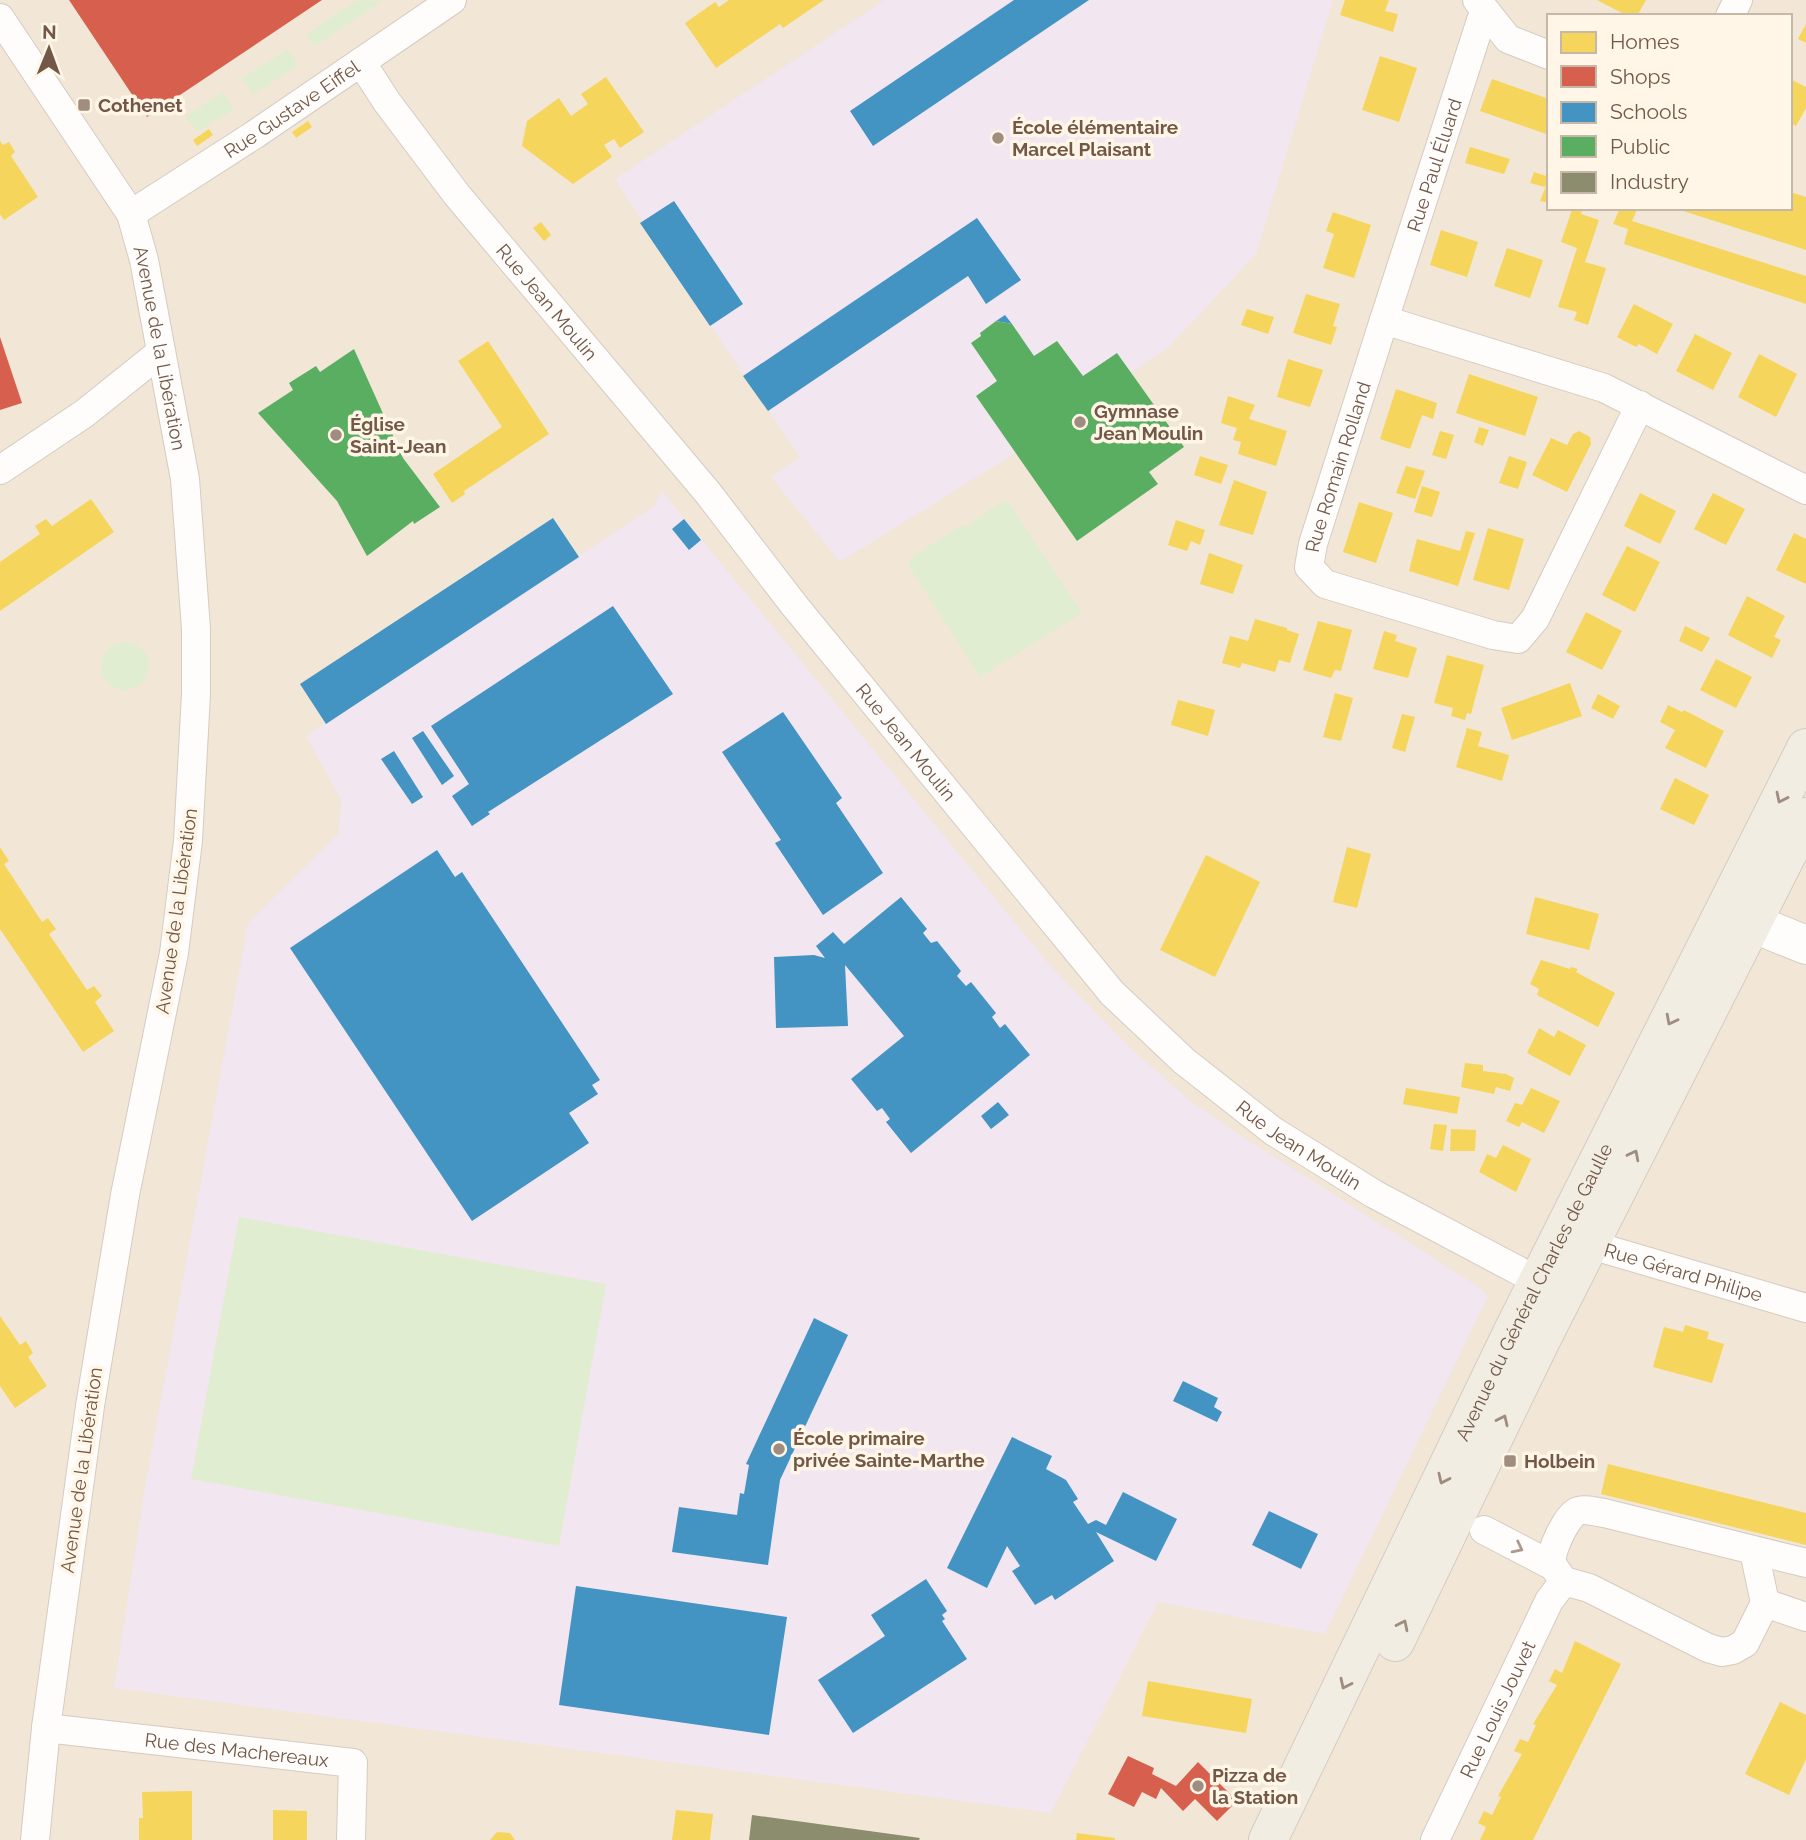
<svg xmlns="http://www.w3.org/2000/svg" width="1806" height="1840" viewBox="0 0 1806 1840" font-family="Raleway,sans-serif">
	<rect width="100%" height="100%" fill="#f6f0e6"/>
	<path fill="#f2e6d6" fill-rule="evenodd" d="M0,0H1806V1840H0ZM1549,16H1790V208H1549Z"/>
	<path fill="#f2e6f0" d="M884,0H1333L1256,254L1170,346L1001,462L840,562L771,477L800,457L720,340L615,179Z
		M662,491L1048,963L1125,1043L1189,1100L1229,1128L1476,1285L1488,1296L1325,1634L1158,1602L1051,1813L114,1688L145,1487L248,923L339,833L341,800L306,736L654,506Z"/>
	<path fill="#e1edd1" d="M357,0L383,1L314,47L306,35Z
		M288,49L299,65L253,95L242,78Z
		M223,92L234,109L197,132L186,116Z
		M1006,499L1082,613L980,677L908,565L912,557L959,527L971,526L970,524Z
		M101 666a24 24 0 1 1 48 0a24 24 0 1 1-48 0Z
		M239,1217L606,1284L559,1546L191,1479Z"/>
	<path fill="#f6d55c" d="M729,0H824L783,28L780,24L716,68L685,23L715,2L719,7Z
		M1345,0H1389L1385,11L1398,14L1393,32L1340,15Z
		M1597,0H1646L1637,16H1628Z
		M1806,24V43L1798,39Z
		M1380,56L1417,68L1399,122L1362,110Z
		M606,77L644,132L620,148L614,139L604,145L612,157L573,184L522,146L527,121L559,98L571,116L588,104L581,94Z
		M1492,79L1549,99V135L1480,111Z
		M1790,79L1806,87V108L1796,126L1790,123Z
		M308,121L312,127L296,138L292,132Z
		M209,129L213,135L197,146L193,140Z
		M0,141L3,145L9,142L15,152L11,156L38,197L4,220L0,214Z
		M1470,147L1510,159L1504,174L1465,163Z
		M1534,172L1549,177L1545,187L1530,183Z
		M1546,186L1549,187V203L1540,201Z
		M1790,192L1806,197V250L1677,209L1790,208Z
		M1567,208H1583L1581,214L1599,220L1585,262L1606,268L1588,325L1574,320L1577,312L1558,307L1577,248L1561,242L1572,210Z
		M1620,208H1638L1632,221L1806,276V304L1624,244L1628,229L1613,224Z
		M1333,212L1371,225L1354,278L1323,268L1334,234L1326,231Z
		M541,222L551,235L544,241L533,228Z
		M1441,230L1478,242L1467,277L1430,265Z
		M1507,248L1543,260L1530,298L1494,286Z
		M1306,294L1340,304L1333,326L1337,327L1331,345L1293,333Z
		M1634,304L1673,324L1657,354L1639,344L1636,347L1617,337Z
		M1247,309L1274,317L1268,334L1241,325Z
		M1695,334L1732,353L1713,390L1676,371Z
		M488,341L549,434L464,491L465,494L452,503L433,474L502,427L458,361Z
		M1759,354L1797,374L1776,417L1738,397Z
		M1288,359L1323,370L1310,407L1277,397Z
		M1469,374L1538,397L1525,436L1456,413Z
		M1396,389L1437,403L1433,419L1422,415L1410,449L1380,439Z
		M1228,396L1255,405L1249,419L1287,431L1276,466L1238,454L1241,442L1233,440L1237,428L1221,423Z
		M1479,427L1489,430L1483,446L1474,442Z
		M1440,431L1454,435L1446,459L1432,455Z
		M1579,431L1590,437L1591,444L1567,492L1532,475L1551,438L1567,445L1573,434Z
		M1200,456L1228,465L1221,484L1194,475Z
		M1509,456L1527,462L1518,489L1499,483Z
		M1406,466L1425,471L1415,499L1396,493Z
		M1234,480L1267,492L1253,535L1219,525Z
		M1422,486L1440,492L1432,517L1414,512Z
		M1640,493L1676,511L1660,544L1624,526Z
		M1713,493L1745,509L1726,545L1694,529Z
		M91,499L114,532L0,611V562L40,534L35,526L46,519L52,526Z
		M1359,502L1393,513L1376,563L1343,552Z
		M1176,520L1205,530L1200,545L1191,541L1187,551L1168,545Z
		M1488,528L1524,539L1509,590L1473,580Z
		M1466,531L1475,533L1458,586L1409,571L1417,539L1460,551Z
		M1794,533L1806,539V584L1776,570Z
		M1627,546L1660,562L1635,612L1602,595Z
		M1209,553L1243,565L1233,594L1200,584Z
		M1747,596L1785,616L1774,637L1781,640L1772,658L1728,635Z
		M1586,612L1622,631L1602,670L1566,652Z
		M1255,619L1287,628V630L1299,634L1290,663L1279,660L1275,672L1242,663L1240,668L1222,663L1230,636L1248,641Z
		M1318,621L1352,630L1341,671L1335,670L1331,678L1303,670Z
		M1685,626L1710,638L1702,652L1679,641Z
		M1384,631L1397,635L1395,641L1417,648L1408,678L1373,669Z
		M1447,655L1484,665L1471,714L1467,713L1465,720L1451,716L1453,708L1434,703Z
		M1716,659L1752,677L1736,708L1700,690Z
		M1570,683L1582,716L1512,740L1501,708Z
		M1335,693L1353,698L1341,741L1323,737Z
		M1598,694L1620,706L1613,719L1591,708Z
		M1178,700L1215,710L1208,736L1171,725Z
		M1668,705L1682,712L1684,710L1724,731L1706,768L1665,748L1675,730L1660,722Z
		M1402,714L1415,717L1405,752L1392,748Z
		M1467,728L1482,732L1478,746L1509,755L1502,781L1456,767Z
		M1675,778L1709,795L1694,825L1660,809Z
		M0,847L9,861L4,864L42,922L48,918L56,929L49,934L87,990L94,986L102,996L95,1002L114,1031L83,1052L0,929Z
		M1347,847L1371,854L1357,908L1333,902Z
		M1206,855L1260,882L1215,977L1160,950Z
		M1535,897L1599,914L1589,950L1526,934Z
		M1541,960L1570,969L1571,967L1578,969L1576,972L1615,993L1598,1027L1537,995L1539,989L1530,984Z
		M1539,1028L1554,1037L1558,1030L1586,1045L1570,1076L1527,1053Z
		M1465,1063L1483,1065V1071L1506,1074L1514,1078L1510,1091L1496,1087L1494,1094L1461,1087Z
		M1406,1088L1460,1097L1457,1114L1403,1104Z
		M1531,1088L1560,1101L1544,1133L1522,1122L1519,1127L1506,1121L1515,1103L1522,1105Z
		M1434,1124L1447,1125L1443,1151L1430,1149Z
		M1451,1129L1476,1130L1475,1151H1450Z
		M1503,1145L1531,1159L1516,1192L1479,1172L1487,1154L1496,1158Z
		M0,1316L20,1345L26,1341L33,1353L28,1357L47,1386L15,1408L0,1386Z
		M1685,1325L1709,1332L1707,1339L1724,1344L1712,1383L1653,1367L1664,1327L1683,1332Z
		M1608,1464L1806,1513V1545L1601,1494Z
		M1575,1641L1621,1664L1533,1840H1480L1486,1827L1478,1823L1484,1811L1492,1815L1501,1797L1498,1796L1522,1754L1514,1751L1520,1739L1528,1742L1536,1725L1533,1724L1557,1685L1549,1681L1555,1669L1562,1673Z
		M1148,1681L1252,1699L1246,1733L1142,1716Z
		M1780,1702L1806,1715V1759L1789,1795L1745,1774Z
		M192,1791V1840H139V1818H143L142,1792Z
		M273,1810L307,1811V1840H273Z
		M676,1810L713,1814L710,1840H672Z
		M497,1832L510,1833L515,1840H490Z
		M1077,1833L1115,1838V1840H1076Z"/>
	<path fill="#d6604d" d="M69,0H322L147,117Z
		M0,337L22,403L0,410Z
		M1128,1756L1154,1768L1152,1774L1176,1786L1198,1762L1237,1801L1217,1821L1195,1799L1183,1811L1161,1788L1156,1799L1142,1792L1134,1807L1108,1794Z"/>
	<path fill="#4393c3" d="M1014,0H1089L873,146L850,111Z
		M674,201L743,304L710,326L640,223Z
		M977,218L1021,280L986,304L968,276L768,411L743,376Z
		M1005,315L1012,324L996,321Z
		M553,518L579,557L326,724L300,684Z
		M684,519L701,540L689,550L672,529Z
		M613,606L673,694L488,812L490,814L472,826L452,796L469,784L431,726Z
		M783,712L842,798L836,803L883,873L823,915L775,843L781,840L722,752Z
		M423,731L454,776L442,785L412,738Z
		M394,751L423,797L412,804L381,759Z
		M437,850L455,877L462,872L600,1080L592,1085L598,1094L569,1113L589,1143L472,1221L290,948Z
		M901,897L927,929L923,933L931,943L937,941L961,971L957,976L966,986L971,982L996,1013L992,1017L1000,1028L1005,1024L1030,1055L911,1153L886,1122L890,1119L882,1108L877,1111L851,1079L904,1036L845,965L848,1026L776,1028L774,957L814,955L825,958L816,946L833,932L844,944Z
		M998,1102L1009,1115L991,1129L981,1116Z
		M814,1318L848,1335L780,1480L768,1565L672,1552L679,1507L737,1515L740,1493L744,1494L749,1465L746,1464Z
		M1183,1381L1218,1398L1214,1407L1222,1412L1217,1422L1173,1401Z
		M1012,1437L1052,1456L1046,1469L1066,1480L1078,1499L1073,1502L1088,1524L1096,1520L1106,1525L1123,1492L1177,1519L1156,1561L1096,1532L1114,1561L1055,1600L1052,1595L1035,1605L1012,1571L1020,1566L1007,1546L987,1588L947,1568Z
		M1269,1511L1318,1534L1301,1569L1252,1545Z
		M926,1579L947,1611L942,1615L945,1619L942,1621L967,1659L853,1733L818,1680L885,1636L871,1615Z
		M576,1586L787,1617L769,1735L559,1705Z"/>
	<path fill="#5aae61" d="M996,321L1012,324L1034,356L1057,341L1083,376L1117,353L1184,447L1149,472L1158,484L1077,541L976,396L997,381L971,343L981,336L980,333Z
		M354,349L403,458L440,507L414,524L413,521L367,556L337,501L258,413L293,390L289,383L316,366L320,372Z"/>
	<path fill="#8c8c6e" d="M752,1815L920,1838L919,1840H749Z"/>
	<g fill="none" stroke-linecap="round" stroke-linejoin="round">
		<defs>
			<g id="minor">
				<path d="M1477,0L1508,39L1549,55"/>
				<path d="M1730,16L1738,0"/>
				<path id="s1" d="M0,18L131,214L144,260L185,479L196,629V694L188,841L174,953L125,1195L90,1406L46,1728L35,1840"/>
				<path id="s2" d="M361,62L387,102L457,195L708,493L794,605L1112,993L1184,1061L1273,1131L1374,1194L1555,1290"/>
				<path id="s3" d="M131,214L254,135L452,0"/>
				<path id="s4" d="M1384,320L1484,11"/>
				<path id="s5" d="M1640,405L1535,619L1518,639L1493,635L1325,584L1309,567L1313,544L1384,320L1604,388L1806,490"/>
				<path d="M0,470L85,413L161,352"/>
				<path id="s6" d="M1574,1240L1806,1308"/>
				<path d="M1484,1530L1553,1566"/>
				<path d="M1564,1581C1560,1575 1554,1569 1552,1562C1550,1551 1566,1518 1576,1512C1583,1508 1596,1512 1604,1513L1806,1563"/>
				<path d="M1765,1603L1806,1617"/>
				<path id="s7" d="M46,1728L353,1763L351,1840"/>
				<path id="s8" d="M1435,1840L1549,1601L1564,1581L1589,1588L1708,1648L1722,1652L1733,1650L1745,1643L1765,1603L1754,1551"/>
			</g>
			<path id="secondary" d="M1725,912L1806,945"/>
			<g id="primary">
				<path d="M1395,1642L1539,1344L1806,817"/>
				<path id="s9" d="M1268,1840L1514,1329L1806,748"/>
			</g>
		</defs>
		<use href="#minor" stroke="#d5cbc1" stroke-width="30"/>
		<use href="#secondary" stroke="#d6cdc3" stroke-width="40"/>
		<use href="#primary" stroke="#d5cbc4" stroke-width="40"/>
		<use href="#minor" stroke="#fefdfb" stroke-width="28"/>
		<use href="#secondary" stroke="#fefdfb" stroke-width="38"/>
		<use href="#primary" stroke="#f2ede3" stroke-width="38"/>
	</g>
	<defs><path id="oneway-chevron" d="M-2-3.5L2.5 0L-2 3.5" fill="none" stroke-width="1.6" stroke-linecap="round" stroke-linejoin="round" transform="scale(1.75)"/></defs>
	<g stroke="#9f8c7e">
		<use href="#oneway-chevron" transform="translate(1781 798) rotate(116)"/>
		<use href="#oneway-chevron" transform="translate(1671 1020) rotate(117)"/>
		<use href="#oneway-chevron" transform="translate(1634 1155) rotate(-63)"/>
		<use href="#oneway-chevron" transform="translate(1503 1420) rotate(-65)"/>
		<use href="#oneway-chevron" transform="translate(1443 1479) rotate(115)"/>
		<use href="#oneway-chevron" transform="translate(1403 1625) rotate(-64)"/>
		<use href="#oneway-chevron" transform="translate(1345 1684) rotate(116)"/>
	</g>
	<use stroke="#ab9a8f" href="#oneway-chevron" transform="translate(1518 1548) rotate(27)"/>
	<g fill="#a18d7f" stroke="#fff6e7" stroke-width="2.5">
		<rect x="77" y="98" width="14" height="14" rx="3.5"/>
		<circle cx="998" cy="138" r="7"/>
		<circle cx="1080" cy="422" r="7"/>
		<circle cx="336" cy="435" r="7"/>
		<circle cx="779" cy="1449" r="7"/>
		<rect x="1503" y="1454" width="14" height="14" rx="3.5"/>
		<circle cx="1198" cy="1786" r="7"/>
	</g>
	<g text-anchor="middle" stroke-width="7" stroke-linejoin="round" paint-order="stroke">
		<g font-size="19" font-weight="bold" fill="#735847" stroke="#fff6e7" text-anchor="start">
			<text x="98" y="112">Cothenet</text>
			<text x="1012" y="134">École élémentaire<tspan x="1012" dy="22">Marcel Plaisant</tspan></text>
			<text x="1094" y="418">Gymnase<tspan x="1094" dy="22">Jean Moulin</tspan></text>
			<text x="350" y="431">Église<tspan x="350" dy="22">Saint-Jean</tspan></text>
			<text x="793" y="1445">École primaire<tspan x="793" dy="22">privée Sainte-Marthe</tspan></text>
			<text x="1524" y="1468">Holbein</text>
			<text x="1212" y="1782">Pizza de<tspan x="1212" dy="22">la Station</tspan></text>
		</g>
		<g font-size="19" fill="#735847" stroke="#fff6e7">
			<text dy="7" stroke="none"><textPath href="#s3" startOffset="192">Rue Gustave Eiffel</textPath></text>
			<text dy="7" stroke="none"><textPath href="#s4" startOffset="163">Rue Paul Éluard</textPath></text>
			<text dy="7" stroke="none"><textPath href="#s2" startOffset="304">Rue Jean Moulin</textPath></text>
			<text dy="7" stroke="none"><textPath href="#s1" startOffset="373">Avenue de la Libération</textPath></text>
			<text dy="7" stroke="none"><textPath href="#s5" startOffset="593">Rue Romain Rolland</textPath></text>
			<text dy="7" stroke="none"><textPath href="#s2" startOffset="872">Rue Jean Moulin</textPath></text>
			<text transform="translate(176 911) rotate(-82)" y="7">Avenue de la Libération</text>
			<text dy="7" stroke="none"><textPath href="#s2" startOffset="1438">Rue Jean Moulin</textPath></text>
			<text dy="7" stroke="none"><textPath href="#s6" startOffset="114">Rue Gérard Philipe</textPath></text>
			<text dy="7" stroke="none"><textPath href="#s9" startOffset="609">Avenue du Général Charles de Gaulle</textPath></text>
			<text transform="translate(81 1470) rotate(-82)" y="7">Avenue de la Libération</text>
			<text dy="7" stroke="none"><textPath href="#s8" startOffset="145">Rue Louis Jouvet</textPath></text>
			<text dy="7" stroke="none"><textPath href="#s7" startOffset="192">Rue des Machereaux</textPath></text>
		</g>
	</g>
	<rect x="1547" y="14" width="245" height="196" fill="#fff6e7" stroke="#c7b7a7" stroke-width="2"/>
	<rect x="1561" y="32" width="35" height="21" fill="#f6d55c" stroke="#c7b7a7" stroke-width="2"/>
	<text x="1610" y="49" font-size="21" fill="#735847">Homes</text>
	<rect x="1561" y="66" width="35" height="21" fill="#d6604d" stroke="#c7b7a7" stroke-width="2"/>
	<text x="1610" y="84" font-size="21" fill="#735847">Shops</text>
	<rect x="1561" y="102" width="35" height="21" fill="#4393c3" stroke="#c7b7a7" stroke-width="2"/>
	<text x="1610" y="119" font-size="21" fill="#735847">Schools</text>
	<rect x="1561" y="136" width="35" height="21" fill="#5aae61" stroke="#c7b7a7" stroke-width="2"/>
	<text x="1610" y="154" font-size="21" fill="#735847">Public</text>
	<rect x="1561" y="172" width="35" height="21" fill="#8c8c6e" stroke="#c7b7a7" stroke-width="2"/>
	<text x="1610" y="189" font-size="21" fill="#735847">Industry</text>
	<g transform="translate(49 49) rotate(1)" stroke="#fff6e7" stroke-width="5" paint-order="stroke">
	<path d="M0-5L12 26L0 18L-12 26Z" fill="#735847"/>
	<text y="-10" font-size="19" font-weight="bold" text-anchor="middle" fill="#735847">N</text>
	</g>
</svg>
